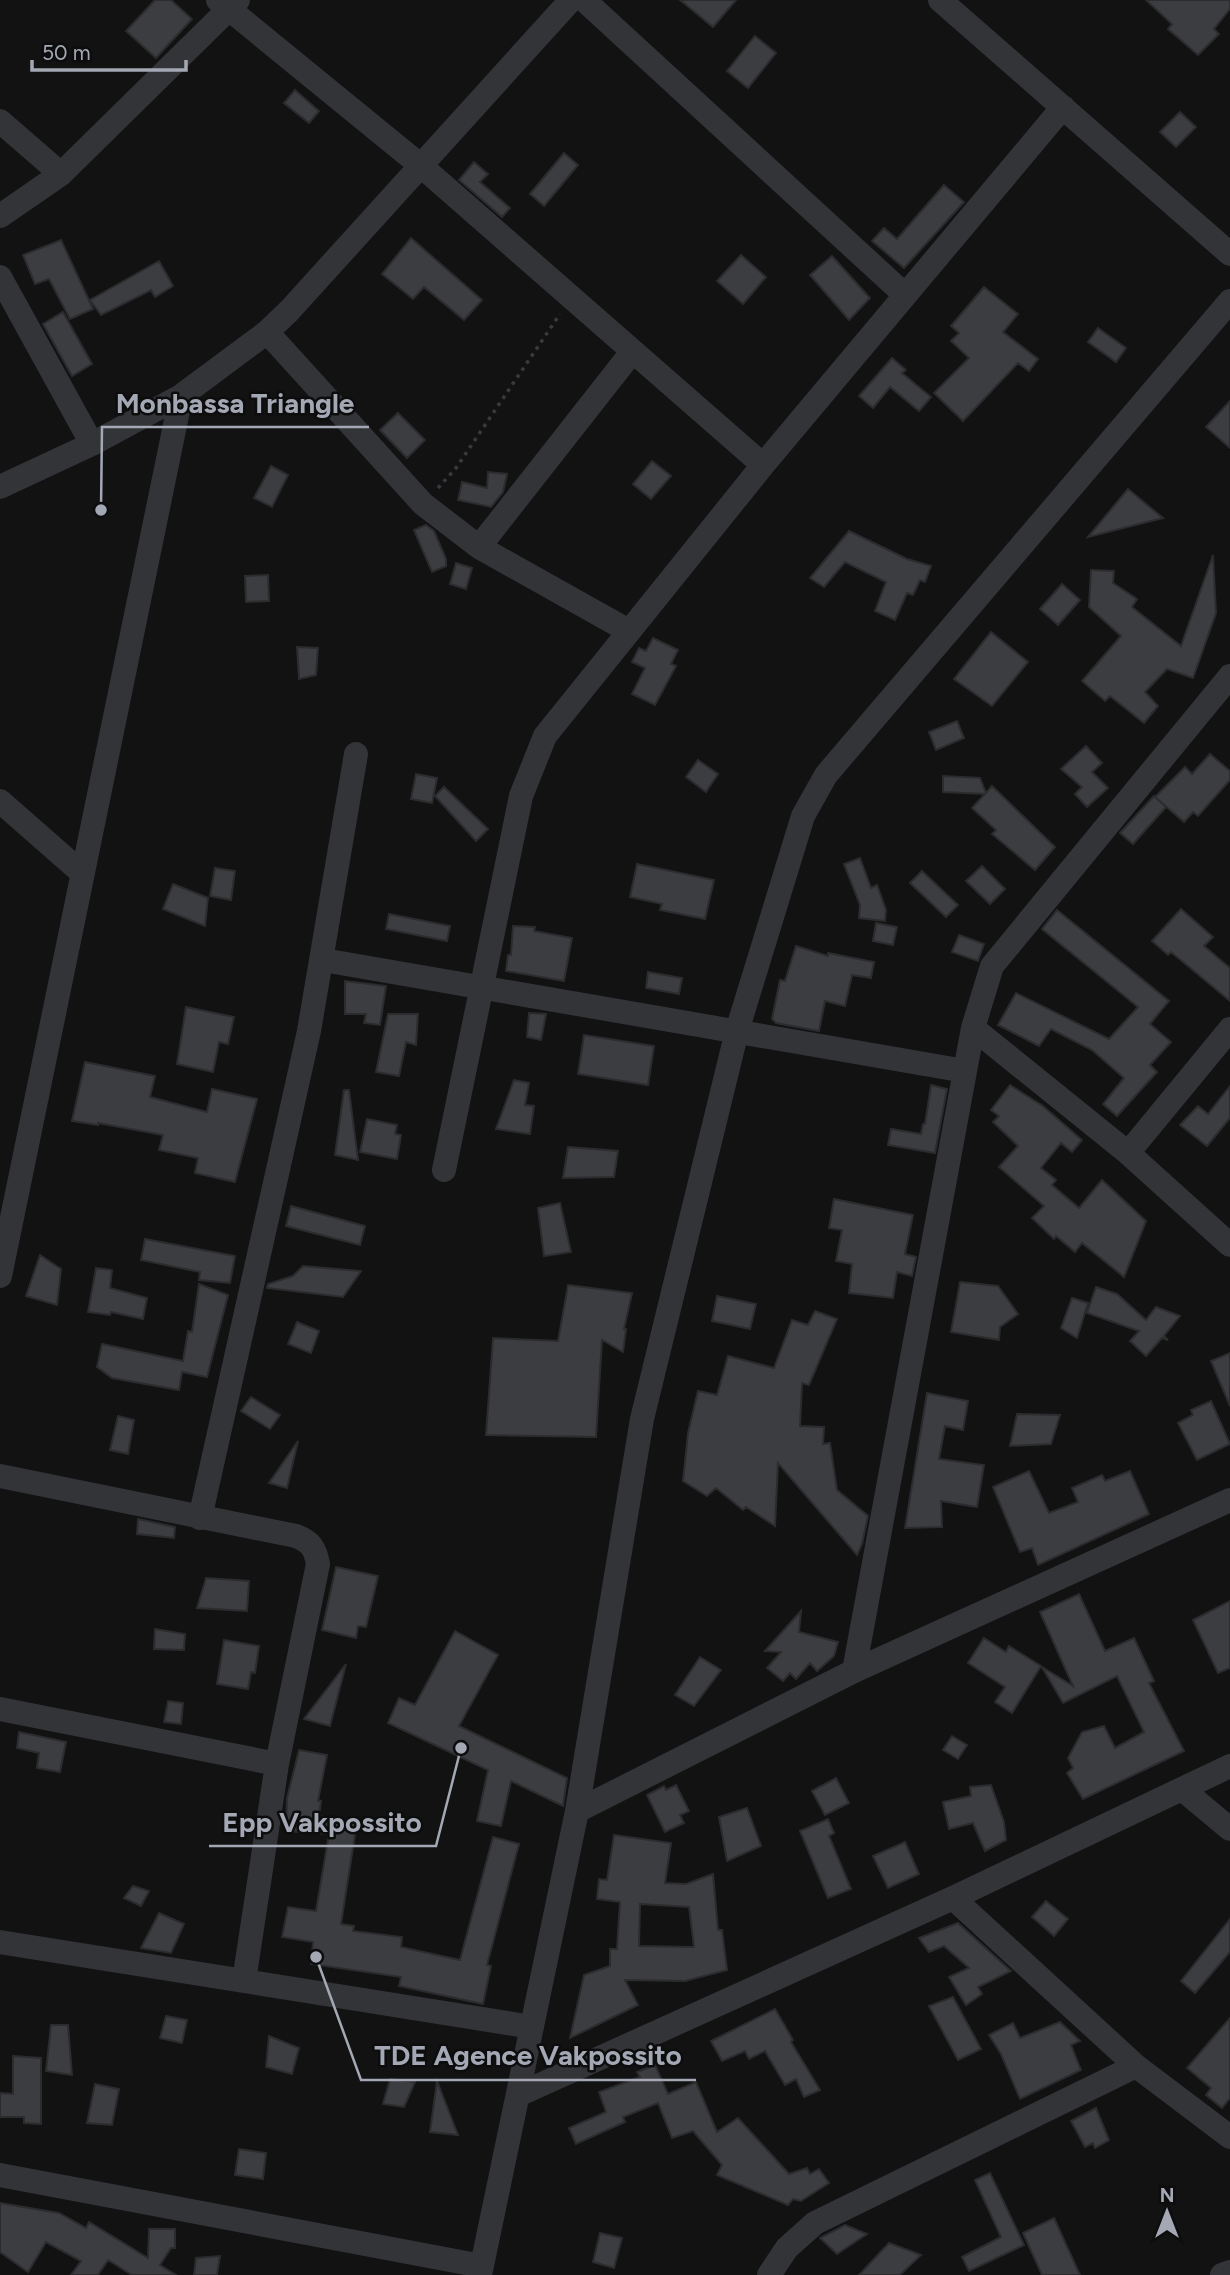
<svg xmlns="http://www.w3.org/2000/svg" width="1230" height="2275" viewBox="0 0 1230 2275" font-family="Figtree,sans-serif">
	<rect width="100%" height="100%" fill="#121213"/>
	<path fill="#3c3d40" stroke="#2c2c2f" stroke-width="2" fill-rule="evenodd" d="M155,0H171L192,19L156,58L126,31Z
		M680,0H736L713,27Z
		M1146,0H1230V9L1214,29L1219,34L1198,55L1168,29L1172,24Z
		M755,36L776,53L748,88L727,71Z
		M295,90L319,111L309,123L284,103Z
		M1180,112L1196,127L1176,147L1160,132Z
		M564,153L578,165L544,206L530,194Z
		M474,162L488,174L480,182L510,208L502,217L459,180Z
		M944,185L964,202L904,268L872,241L884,228L897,239Z
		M411,238L482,300L464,320L424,287L413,299L382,274Z
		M61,240L93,309L70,319L49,279L35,284L23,255Z
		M741,255L766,277L743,304L717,281Z
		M832,256L870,298L849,320L810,275Z
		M159,261L173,286L155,297L151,290L101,315L90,300Z
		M984,287L1018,314L1003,332L1038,359L1029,371L1018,363L963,421L934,393L969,358L951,341L959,333L951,326Z
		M63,312L92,364L72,376L43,324Z
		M1098,328L1126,348L1116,362L1088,342Z
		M892,358L906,370L902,373L931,397L919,411L890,387L873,408L859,396Z
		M1230,401V448L1206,427Z
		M398,413L425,440L407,458L380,430Z
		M652,461L671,476L651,499L633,484Z
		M271,466L288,475L272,507L254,498Z
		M488,472L507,474L503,492L491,507L458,500L462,482L487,488Z
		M1128,489L1163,518L1088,537Z
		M426,525L434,531L446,559V566L432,572L414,530Z
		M849,531L907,559L931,566L925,582L920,580L913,595L907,593L895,620L875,611L886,582L845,562L824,587L810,578Z
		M1213,555L1216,613L1193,678L1167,669L1145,692L1158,706L1144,723L1110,696L1105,701L1082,681L1121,636L1089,607L1091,570L1114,571L1113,583L1137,599L1132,607L1181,646Z
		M456,563L472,568L466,589L450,584Z
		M268,575L269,601L246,602L245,576Z
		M1062,584L1080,600L1058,625L1040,609Z
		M991,632L1028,662L992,706L954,679Z
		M653,638L678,650L671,664L676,666L655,705L632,694L645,668L632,662L639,648L646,651Z
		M297,647L318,648L316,675L299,679Z
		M957,721L964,738L936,750L929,732Z
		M1086,746L1102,763L1092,772L1108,788L1087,807L1075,794L1082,787L1061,769Z
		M1210,754L1230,771V780L1198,816L1193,812L1184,822L1155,797L1185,767L1192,774Z
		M698,760L718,774L706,792L686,777Z
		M416,774L437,778L432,803L411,799Z
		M943,776L980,778L986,793L992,786L1055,847L1035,870L992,834L996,830L972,808L985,794L943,792Z
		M444,787L488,829L476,841L435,796Z
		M1154,796L1166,807L1133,844L1120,833Z
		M860,858L871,888L877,885L886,910L885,921L859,918L860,905L844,864Z
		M637,864L714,880L705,919L660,910L662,904L630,897Z
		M982,866L1005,889L990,904L966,881Z
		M215,868L235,871L231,900L210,896Z
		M922,871L958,905L946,917L910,883Z
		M173,884L208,898L205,926L163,909Z
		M1181,909L1213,937L1204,946L1230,968V1001L1171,952L1168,955L1152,941Z
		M1057,910L1169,1001L1150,1024L1171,1042L1150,1065L1157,1072L1117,1116L1103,1104L1124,1078L1092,1050L1051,1029L1039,1046L998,1025L1016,993L1109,1039L1138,1007L1042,929Z
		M389,914L450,926L447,941L386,929Z
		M876,923L897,927L893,945L873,941Z
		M513,926L535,927L534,931L572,938L564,981L506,971L508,955H511Z
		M959,935L984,944L978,961L952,952Z
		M796,946L828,956V953L874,962L871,978L852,975L845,1006L825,1001L819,1031L776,1023L772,1019L780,980L785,981Z
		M648,972L682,978L679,994L646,988Z
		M345,981L386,986L380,1025L364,1023L366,1014H345Z
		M186,1007L234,1017L228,1044L219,1042L213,1072L177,1064Z
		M529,1013L546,1014L541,1040L527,1037Z
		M388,1014H418L416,1045L406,1042L399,1076L376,1072Z
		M584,1035L654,1046L648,1085L578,1074Z
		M85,1062L155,1076L150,1097L207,1112L212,1089L257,1099L235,1182L195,1173L198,1158L159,1150L163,1135L98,1123V1125L72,1121Z
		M514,1080L529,1083L525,1105L534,1106L530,1134L496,1129Z
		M931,1085L947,1089L935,1153L888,1145L891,1129L921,1134L923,1124H925Z
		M1010,1085L1043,1106L1082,1140L1072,1152L1061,1143L1041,1168L1056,1180L1052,1185L1079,1208L1102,1180L1146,1221L1124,1277L1082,1243L1075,1252L1056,1236L1054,1239L1032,1218L1044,1206L999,1167L1018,1146L993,1122L999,1116L991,1110Z
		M1230,1086V1118L1207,1146L1180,1125L1198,1106L1208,1114Z
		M344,1090H349L358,1160L335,1155Z
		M367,1119L397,1125L395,1134L401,1135L397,1159L360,1152Z
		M568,1147L618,1151L614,1177L563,1178Z
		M834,1199L913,1215L905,1254L916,1257L912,1276L897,1272L893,1298L849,1293L852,1264L836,1261L842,1230L829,1228Z
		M560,1203L571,1252L544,1256L538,1208Z
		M291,1206L365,1226L360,1245L286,1226Z
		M145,1239L235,1256L230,1283L199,1280L200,1272L141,1260Z
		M40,1255L61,1269L57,1305L26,1296Z
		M303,1266L348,1270L361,1271L343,1297L267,1288L268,1284L293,1276Z
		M96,1268L112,1270L110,1288L147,1298L143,1319L111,1312L110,1315L88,1312Z
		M960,1282L998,1286L1018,1314L1000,1327L999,1340L951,1332Z
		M199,1284L228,1295L207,1377L182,1372L179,1390L112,1378L97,1367L102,1344L183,1361L188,1331L192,1332Z
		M568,1285L632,1293L624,1329H626L623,1352L602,1340L596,1437L486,1435L493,1338L558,1341Z
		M1096,1287L1117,1294L1146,1320L1156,1307L1180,1316L1164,1336L1168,1340L1162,1338L1146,1356L1130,1341L1139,1331L1087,1313Z
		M717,1296L756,1304L750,1329L712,1321Z
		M1072,1298L1088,1303L1077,1338L1061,1328Z
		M815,1311L837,1319L809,1385L802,1383L800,1426L824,1427L823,1444L830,1443L837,1490L868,1516L862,1544L857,1555L778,1463L775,1526L746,1507L743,1510L716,1488L707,1496L683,1481L688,1433L698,1391L717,1395L728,1356L774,1368L792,1320L808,1325Z
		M297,1322L319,1331L311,1353L288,1344Z
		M1230,1353V1406L1211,1361Z
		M927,1393L968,1401L963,1430L945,1426L939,1459L984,1465L977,1507L941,1501L942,1527L905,1528Z
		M251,1397L280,1415L270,1429L241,1411Z
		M1211,1401L1230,1444L1197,1460L1178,1423L1193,1415L1191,1410Z
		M1017,1414L1060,1415L1051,1444L1010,1446Z
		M118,1416L134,1420L128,1454L110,1450Z
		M298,1441L287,1488L269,1483Z
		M1029,1471L1049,1513L1078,1502L1072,1488L1102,1475L1105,1481L1130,1471L1149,1514L1038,1565L1032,1548L1020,1552L993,1487Z
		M138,1519L175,1527L174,1538L137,1534Z
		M336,1567L378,1576L366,1627L358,1626L356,1638L322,1630Z
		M206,1578L249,1581L247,1611L197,1608Z
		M1079,1594L1105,1651L1134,1638L1154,1681L1149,1683L1184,1751L1083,1799L1067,1773L1073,1768L1068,1758L1082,1732L1104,1726L1115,1748L1144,1732L1117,1676L1063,1703L1042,1667L1073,1686L1040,1612Z
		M1230,1601V1668L1218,1673L1193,1620Z
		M801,1611L799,1632L838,1642L834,1656L817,1671L810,1663L796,1679L790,1673L783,1681L767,1668L781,1652L765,1651Z
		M155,1629L185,1634L184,1650L154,1649Z
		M455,1631L498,1655L459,1726L567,1778L563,1806L511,1781L501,1826L477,1821L488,1770L388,1723L399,1698L415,1705Z
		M984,1638L1006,1652L1009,1646L1041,1666L1012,1713L995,1702L1005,1687L968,1663Z
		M224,1640L259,1646L255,1673L251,1672L248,1689L217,1684Z
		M700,1657L721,1670L694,1706L675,1695Z
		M346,1664L330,1726L304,1719Z
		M168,1701L183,1703L181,1724L164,1722Z
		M19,1732L66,1742L60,1772L37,1768L39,1753L17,1748Z
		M952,1736L967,1745L958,1759L943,1750Z
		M299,1750L327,1755L318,1801H321L319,1816L357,1822L341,1924L354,1926L353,1931L402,1937L401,1947L460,1960L493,1837L519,1844L487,1965L491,1966L483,2004L399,1986L401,1977L311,1964L313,1942L282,1937L288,1907L316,1911L329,1834L286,1831L287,1798Z
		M836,1778L849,1803L825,1815L812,1791Z
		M676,1785L689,1811L680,1815L684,1823L665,1832L647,1795L664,1786L666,1790Z
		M991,1785L1004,1822L1006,1840L985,1851L973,1823L949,1829L943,1802L971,1796L970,1787Z
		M747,1808L761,1846L727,1861L719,1817Z
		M828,1819L834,1833L829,1836L851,1889L828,1898L800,1831Z
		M614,1835L671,1843L665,1883L686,1884L713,1874L718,1930H722L727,1970L685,1981L625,1980L638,2005L570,2038L584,1975L610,1966V1949H617L620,1902L597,1899L599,1879L607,1880ZM640,1904L689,1907L694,1947L639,1946Z
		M905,1842L919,1874L888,1888L873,1856Z
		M133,1886L149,1891L141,1906L124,1898Z
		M1046,1901L1068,1919L1054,1936L1032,1917Z
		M159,1913L184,1924L171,1953L141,1948Z
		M1230,1919V1952L1195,1993L1181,1981Z
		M958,1923L1011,1971L978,1987L982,1994L966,2005L949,1977L969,1968L944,1946L929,1952L919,1938Z
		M953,1997L981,2049L958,2060L929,2006Z
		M775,2009L793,2040L791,2042L820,2090L804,2097L796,2079L785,2085L765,2051L749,2059L745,2051L722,2061L711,2041Z
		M166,2016L187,2020L182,2043L160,2038Z
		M1230,2018V2098L1222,2108L1206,2095L1211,2088L1187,2068Z
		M1060,2022L1080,2041L1071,2045L1081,2070L1020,2099L1001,2054L989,2035L1013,2023L1020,2038Z
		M51,2025H68L72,2075L46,2071Z
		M269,2036L299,2048L292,2074L266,2067Z
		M13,2056L41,2058V2124L24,2123V2117H0V2093L13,2094Z
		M655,2065L668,2094L696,2082L717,2132L738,2118L789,2174L807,2168L810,2174L819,2169L829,2183L801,2201L793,2199L788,2205L717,2175L722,2165L693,2131L672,2138L658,2103L623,2117L625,2122L576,2144L569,2128L606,2112L599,2092L640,2077L637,2072Z
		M390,2079L415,2082L404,2107L383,2104Z
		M437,2081L458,2135L430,2132Z
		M95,2084L119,2089L112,2125L87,2123Z
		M1096,2108L1109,2140L1095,2148L1093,2143L1085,2147L1071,2121Z
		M239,2149L266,2153L263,2179L235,2175Z
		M990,2173L1024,2245L969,2271L962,2257L1001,2237L975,2180Z
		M0,2203L59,2213L86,2228L89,2222L148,2258L149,2229H175V2248H171L160,2265L176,2275H132L108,2260L98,2275H71L81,2261L46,2242L28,2272L0,2252Z
		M1054,2218L1080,2275H1042L1023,2233Z
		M845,2225L867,2234L837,2254L820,2238Z
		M600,2233L622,2238L614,2268L593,2262Z
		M889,2243L921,2255L900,2275H859Z
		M220,2256L217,2275H194L196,2258Z"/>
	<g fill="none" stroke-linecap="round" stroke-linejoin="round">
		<path stroke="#393a3f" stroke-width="3.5" stroke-dasharray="3.5 5" stroke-linecap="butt" d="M438,488L456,468L560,314"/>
		<path stroke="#333438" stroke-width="24" d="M218,0L420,165L763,465
			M584,0L905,295
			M940,0L1230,254
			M0,121L61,174
			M0,216L61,174L238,0
			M0,277L92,444
			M267,332L423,504L479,547L627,630
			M0,487L92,444L181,396
			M479,547L632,352
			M0,801L82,873
			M323,960L965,1071
			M973,1028L1128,1153L1230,1245
			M1128,1153L1230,1029
			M444,1170L521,796L545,736L763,465L1063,107
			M0,1276L181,396L267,332L289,311L571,0
			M0,1476L296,1536C311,1542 315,1548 318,1564L277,1764L244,1981
			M200,1518L309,1031L356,754
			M854,1671L973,1028L992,966L1230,676
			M0,1709L277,1764
			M1182,1789L1230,1829
			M577,1811L854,1671L1230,1500
			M953,1898L1136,2066L1230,2137
			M0,1942L532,2027
			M518,2095L953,1898L1230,1766
			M0,2175L482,2266
			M480,2275L577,1811L642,1419L737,1031L803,816L826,775L1230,301
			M769,2275L787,2248L815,2223L1136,2066
			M1222,2275L1230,2272"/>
	</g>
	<path fill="none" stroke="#a3a8b4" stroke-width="2.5" d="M101 510L102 427H369M461 1748L436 1846H209M316 1957L361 2080H696"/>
	<g fill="#a3a8b4" stroke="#0d0d0e" stroke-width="2.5">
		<circle cx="101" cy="510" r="7"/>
		<circle cx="461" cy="1748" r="7"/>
		<circle cx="316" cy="1957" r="7"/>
	</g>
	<g font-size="28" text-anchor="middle" font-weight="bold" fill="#a3a8b4" stroke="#0d0d0e" stroke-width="5" stroke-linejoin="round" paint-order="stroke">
		<text x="235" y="413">Monbassa Triangle</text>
		<text x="322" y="1832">Epp Vakpossito</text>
		<text x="528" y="2065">TDE Agence Vakpossito</text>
	</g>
	<g transform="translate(1167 2212)" stroke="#0d0d0e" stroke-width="5" paint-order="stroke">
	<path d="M0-5L12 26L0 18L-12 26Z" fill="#a3a8b4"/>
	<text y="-10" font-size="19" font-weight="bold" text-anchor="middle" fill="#a3a8b4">N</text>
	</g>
	<path d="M32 60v10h154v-10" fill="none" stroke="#a3a8b4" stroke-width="3.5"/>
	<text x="42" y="60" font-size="21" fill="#a3a8b4" stroke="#0d0d0e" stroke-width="5" paint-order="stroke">50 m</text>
</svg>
